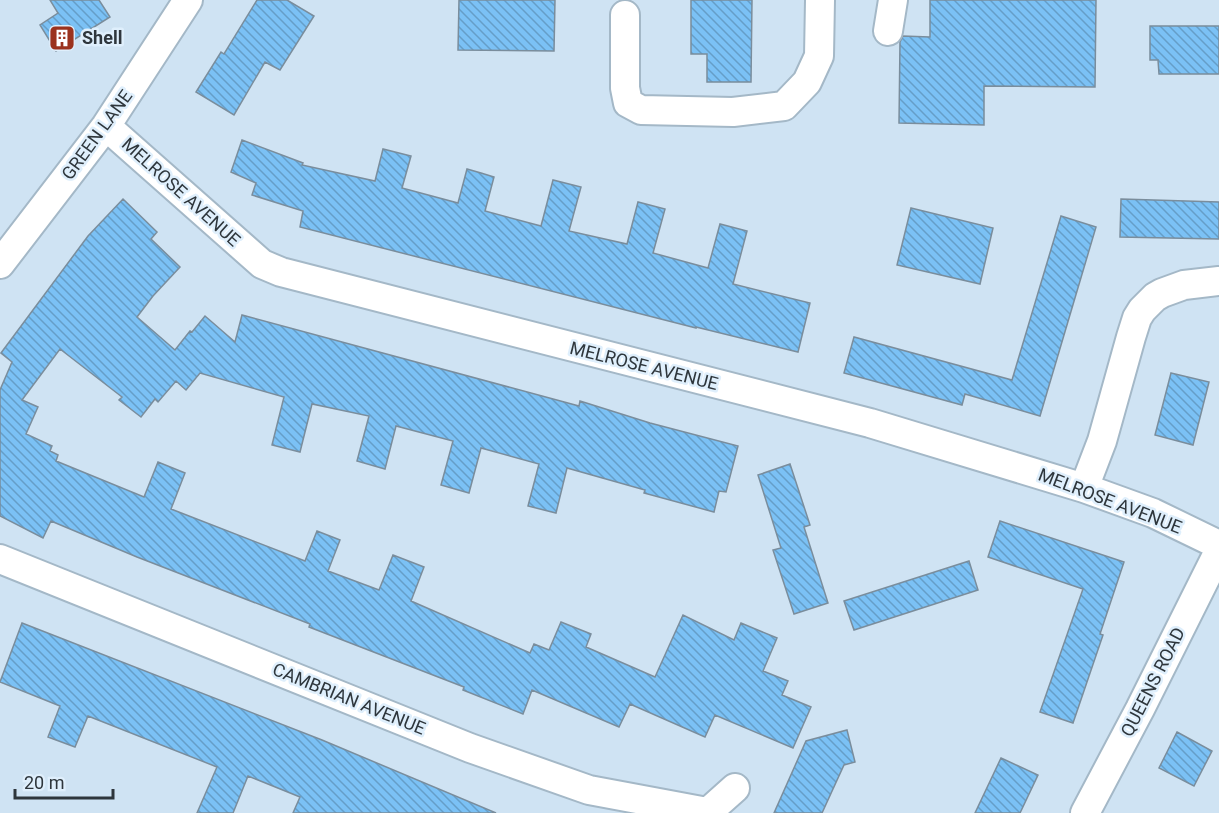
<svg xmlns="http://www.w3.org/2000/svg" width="1219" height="813" viewBox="0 0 1219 813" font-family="Roboto,sans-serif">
	<defs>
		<pattern id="building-back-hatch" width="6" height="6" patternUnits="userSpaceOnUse" patternTransform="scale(1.5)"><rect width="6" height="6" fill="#7bc1f5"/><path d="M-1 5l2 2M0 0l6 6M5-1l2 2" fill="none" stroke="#659ec8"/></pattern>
	</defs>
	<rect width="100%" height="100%" fill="#cfe3f3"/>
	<path fill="url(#building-back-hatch)" stroke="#7a8d9c" stroke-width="1.5" d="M50,0H99L110,17L56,51L40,25L58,13Z
		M257,0H287L314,16L280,70L265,62L234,115L196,92L221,52L224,54Z
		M459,0H555L554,51L458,50Z
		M691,0H752L751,82H707V54H691Z
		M930,0H1096L1095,87L984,86V125L899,123L900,42L903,36L930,37Z
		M1150,26H1219V74H1159L1158,60H1150Z
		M242,140L303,163L302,165L375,181L383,149L411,156L402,188L458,203L467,169L481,173L494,177L485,211L541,226L553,180L581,187L569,231L627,244L638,202L665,209L653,253L708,268L720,224L747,231L733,284L810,303L798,352L696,327V328L300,227L303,211L252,195L256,183L231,172Z
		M123,199L157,232L151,239L180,267L153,296L137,317L175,350L190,331L192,332L205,316L235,342L242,315L579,406L580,401L650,423L738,446L726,492L719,491L714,512L644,493L645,490L567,468L556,513L528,506L539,464L481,448L469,493L441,485L453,441L396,426L385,469L357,461L369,416L312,404L300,452L272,445L284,397L200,373L186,390L176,381L158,402L155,399L141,417L119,400L122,397L60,349L22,400L38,407L26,434L52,446L50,451L58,455L56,461L144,497L158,462L185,473L171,509L305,561L317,531L340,540L328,571L379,590L393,555L424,567L411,601L530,653L534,644L549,650L561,622L591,634L586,647L655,677L683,615L734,640L741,623L777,638L763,671L788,681L782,695L811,707L793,748L715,715L705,737L630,704L619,727L532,690L523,714L463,690L464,687L309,627L310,624L137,557L51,521L43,538L0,516V390L12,362L1,353L88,236Z
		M1121,199L1219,202V239L1120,237Z
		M911,208L993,228L980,284L897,265Z
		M1061,216L1096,227L1040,416L965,394L962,405L844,373L854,337L1012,380Z
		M1171,373L1209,382L1193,445L1155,435Z
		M790,464L810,525L804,527L828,603L794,614L773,550L781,548L758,475Z
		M1000,521L1124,562L1100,634L1103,635L1073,723L1040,712L1083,589L988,557Z
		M969,561L978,590L854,630L844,601Z
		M22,623L322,740L496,813H293L300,797L248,776L233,813H197L217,767L88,716L75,747L48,737L60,706L0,682Z
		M847,730L855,762L844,765L822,813H774L806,741Z
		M1177,732L1212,751L1194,786L1159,768Z
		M1001,758L1038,775L1020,813H975Z"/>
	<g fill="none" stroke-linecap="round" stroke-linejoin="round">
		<defs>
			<path id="street" d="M625,15V88L628,103L641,110L733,112L784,106L807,82L819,56L820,0
				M888,31L893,0
				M106,126L262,264L281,272L870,423L1084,488L1153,513L1219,545
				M0,264L106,126L188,0
				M1084,488L1102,441L1131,337L1137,318L1142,310L1155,297L1162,293L1184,285L1219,281
				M0,559L470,748L589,790L707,812
				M707,813L735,788
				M1085,813L1140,709L1219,551"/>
		</defs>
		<use href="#street" stroke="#a4b8c7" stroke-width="32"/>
		<use href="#street" stroke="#fff" stroke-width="28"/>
	</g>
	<defs>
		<symbol id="building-square" viewBox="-11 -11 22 22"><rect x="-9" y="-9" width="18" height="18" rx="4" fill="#9b321d" stroke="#dfeffc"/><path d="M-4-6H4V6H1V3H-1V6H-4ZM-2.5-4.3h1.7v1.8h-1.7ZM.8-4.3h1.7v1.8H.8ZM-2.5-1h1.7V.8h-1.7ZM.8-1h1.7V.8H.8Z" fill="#fff"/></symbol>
	</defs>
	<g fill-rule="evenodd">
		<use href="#building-square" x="47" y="23" width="30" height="30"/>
	</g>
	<g text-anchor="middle" stroke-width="5" stroke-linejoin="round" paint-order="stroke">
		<g font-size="18" font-weight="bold" fill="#2e363c" stroke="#dfeffc" text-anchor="start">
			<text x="82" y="44">Shell</text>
		</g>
		<g font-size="18" fill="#2e363c" stroke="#dfeffc">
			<text transform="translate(97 135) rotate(-54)" y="6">GREEN LANE</text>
			<text transform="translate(181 192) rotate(42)" y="6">MELROSE AVENUE</text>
			<text transform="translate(644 366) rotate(14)" y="6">MELROSE AVENUE</text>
			<text transform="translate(1110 501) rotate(21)" y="6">MELROSE AVENUE</text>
			<text transform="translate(1153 682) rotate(-63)" y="6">QUEENS ROAD</text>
			<text transform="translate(349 699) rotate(22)" y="6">CAMBRIAN AVENUE</text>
		</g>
	</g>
	<path d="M15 789v9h98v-9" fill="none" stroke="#2e363c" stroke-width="3"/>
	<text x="24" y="789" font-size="18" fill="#2e363c" stroke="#dfeffc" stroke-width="4.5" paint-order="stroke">20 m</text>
</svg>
